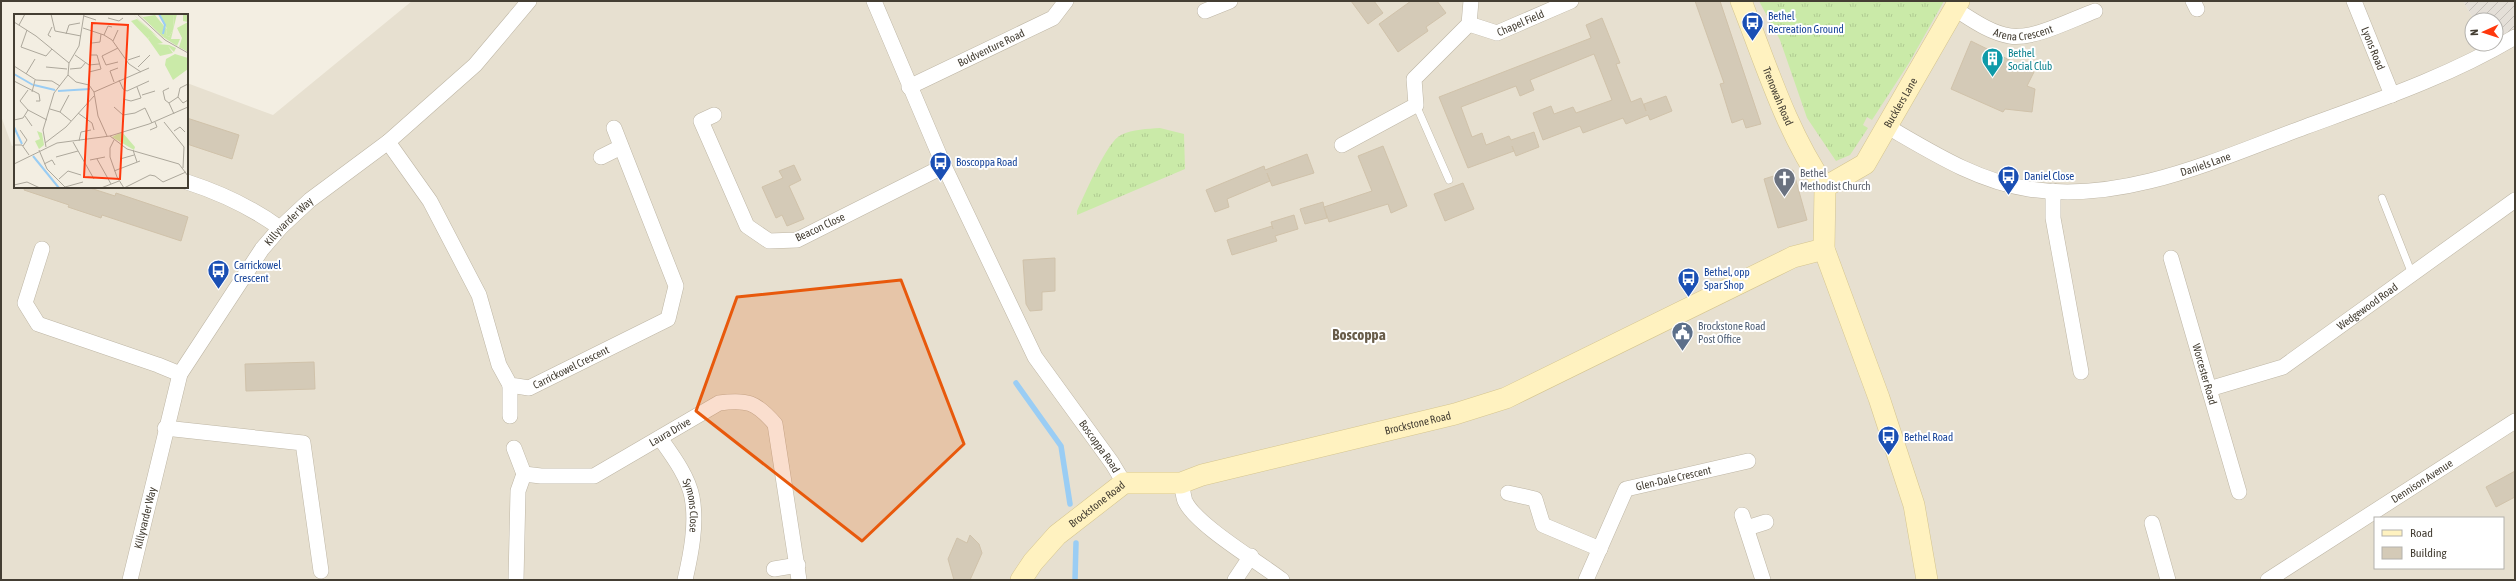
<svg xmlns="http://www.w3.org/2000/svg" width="2516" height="581" viewBox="0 0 2516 581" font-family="'Asap Condensed',sans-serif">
	<defs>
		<pattern id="industrial-furrows" width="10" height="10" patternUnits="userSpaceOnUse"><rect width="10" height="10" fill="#e4dfd8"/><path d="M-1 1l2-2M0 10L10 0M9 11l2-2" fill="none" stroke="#c5c0ba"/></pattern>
		<pattern id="grass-tufts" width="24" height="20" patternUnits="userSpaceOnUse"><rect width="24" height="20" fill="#caeaa8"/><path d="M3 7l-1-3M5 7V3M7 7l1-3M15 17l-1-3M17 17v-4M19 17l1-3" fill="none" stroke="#afca91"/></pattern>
	</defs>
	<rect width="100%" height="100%" fill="#f3eee2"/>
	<path fill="#e7e0d0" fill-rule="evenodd" d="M412,1H2463L2474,20H2472V44H2489L2515,37V580H1V116L12,146L15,145V187H187V83L273,115ZM2375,518H2503V568H2375Z"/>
	<path fill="url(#industrial-furrows)" d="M2463,1H2515V37L2496,44V20H2474Z"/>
	<path fill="url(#grass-tufts)" d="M1759,1H1944L1909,63L1872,120L1867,117L1863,125L1868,128L1850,155L1836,161L1807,118L1780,40Z
		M1160,128L1184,134L1185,169L1077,215V211C1084,196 1107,141 1121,135C1133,129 1147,129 1160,128Z"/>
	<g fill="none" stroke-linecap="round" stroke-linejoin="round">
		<path stroke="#9acdf4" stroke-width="5.5" d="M1016,383L1061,446L1070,504
			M1075,580L1076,543"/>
	</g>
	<path fill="#d4cab7" stroke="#d0c2aa" d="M1351,1H1374L1383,13L1368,24Z
		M1411,1H1437L1446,13L1426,27L1428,31L1398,52L1379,24Z
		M1695,1H1720L1761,124L1746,128L1743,119L1732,123L1720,84L1724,83Z
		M1602,18L1620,63L1616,64L1631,102L1641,98L1646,111L1644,104L1666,96L1672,111L1650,120L1648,115L1626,124L1623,118L1583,133L1580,126L1543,140L1533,113L1551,106L1554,114L1573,107L1576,113L1612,100L1594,54L1530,80L1534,90L1520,96L1516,86L1461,107L1472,137L1482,133L1486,145L1509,136L1511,140L1534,132L1539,147L1516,156L1512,146L1514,151L1468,168L1439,97L1591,38L1586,25Z
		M1971,41L2034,72L2027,86L2035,89L2032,112L2005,109L2003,112L1951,89Z
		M187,118L239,135L232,159L187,144Z
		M1383,146L1407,206L1391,213L1388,204L1329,222L1324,207L1327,218L1305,224L1300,209L1323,202L1324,207L1372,191L1358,156Z
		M1307,154L1314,173L1272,186L1267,173L1270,181L1227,199L1229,207L1215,212L1206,190L1264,166L1265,170Z
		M794,165L801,180L789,186L804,219L787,226L782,215L776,218L762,187L783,178L779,171Z
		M1793,170L1807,220L1778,228L1764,179Z
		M1463,183L1474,209L1445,221L1434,194Z
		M25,187H87L115,196L116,193L188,217L181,241L102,215L101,218L68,207L69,205L24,190Z
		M1294,215L1298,229L1275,236L1277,241L1232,255L1227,240L1272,226L1273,229L1271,222Z
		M1055,258V291L1042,292V310L1030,311L1026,304L1023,260Z
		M314,362L315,389L246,391L245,364Z
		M2515,471V497L2496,507L2486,487Z
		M970,535L979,544L982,553L970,580H954L948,559L957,538L967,543Z"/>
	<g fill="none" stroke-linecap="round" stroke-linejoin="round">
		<defs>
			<path id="lane" d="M1416,105L1449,180
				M2382,198L2412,274"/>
			<g id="street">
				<path id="s1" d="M874,1L944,166L1035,357L1112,463L1124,483"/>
				<path d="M2193,1L2197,9"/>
				<path id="s2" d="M2354,1L2392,95"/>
				<path id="s3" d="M1955,9C1971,19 1990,33 2010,36C2033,40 2073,19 2095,11"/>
				<path d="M1205,11L1230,1"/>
				<path id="s4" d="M1469,24L1497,33L1571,1"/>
				<path id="s5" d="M909,87L1053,18L1066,1"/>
				<path d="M714,115L701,121L747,226L769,241L797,240L944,166"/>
				<path id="s6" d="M1888,127C1933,153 1977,181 2029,189C2124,204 2218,159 2305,127C2376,101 2450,76 2515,37"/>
				<path id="s7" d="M388,142L430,201L479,295L499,365L510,385L529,388L668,319L676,286L614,128"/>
				<path d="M1342,145L1416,105L1414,79L1469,24L1471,1"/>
				<path d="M601,157L621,147"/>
				<path d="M187,182C221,193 251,207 280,228"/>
				<path d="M2053,191V218L2081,372"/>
				<path d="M42,249L25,303L38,324L158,365L180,374"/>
				<path id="s8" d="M2171,258L2239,492"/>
				<path d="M510,385V416"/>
				<path id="s9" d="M2209,389L2283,367L2515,200"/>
				<path d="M165,428L303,443L321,571"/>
				<path id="s10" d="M660,438C672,455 688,476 692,497C697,524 691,554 685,580"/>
				<path d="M514,448L524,474"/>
				<path d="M1181,483C1183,489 1183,496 1185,501C1196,525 1259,562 1282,580"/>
				<path d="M1508,493L1535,499L1543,525L1600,549"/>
				<path d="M1742,515L1763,580"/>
				<path d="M2152,523L2168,580"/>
				<path d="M1747,528L1766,522"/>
				<path d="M774,569L798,565"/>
				<path id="s11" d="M130,580L180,374L262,249L280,228L310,200L388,142L475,65L529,1"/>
				<path id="s12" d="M516,580L518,491L524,474L541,476H594L719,403C747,399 756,402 775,424L799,580"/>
				<path d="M1235,580L1251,556"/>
				<path id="s13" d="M1586,580L1626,489L1748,461"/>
				<path id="s14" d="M2268,580L2515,421"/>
			</g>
			<g id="secondary">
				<path id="s15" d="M1741,1C1766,64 1786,131 1825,187"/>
				<path d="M1825,187L1824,249L1879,398L1914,505L1927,580"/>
				<path id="s16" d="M1825,187L1865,164L1959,1"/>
				<path id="s17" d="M1021,580L1033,562L1057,535L1124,483H1181L1202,475L1455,414L1506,398L1793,257L1824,249"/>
			</g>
		</defs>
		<use href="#lane" stroke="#beb6a5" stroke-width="8"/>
		<use href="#street" stroke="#beb6a5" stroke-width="16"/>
		<use href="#secondary" stroke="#d5c58f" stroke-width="22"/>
		<use href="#lane" stroke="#fff" stroke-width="7"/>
		<use href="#street" stroke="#fff" stroke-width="15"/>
		<use href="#secondary" stroke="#fff2c0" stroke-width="21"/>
	</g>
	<path fill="#e8590c" fill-opacity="0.2" stroke="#e8590c" stroke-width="3" stroke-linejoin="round" d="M901,280L964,444L862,541L696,411L737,297Z"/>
	<defs>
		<symbol id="bus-pin" viewBox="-11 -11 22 30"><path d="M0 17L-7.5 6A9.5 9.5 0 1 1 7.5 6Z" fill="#1a4fb4" stroke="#fff"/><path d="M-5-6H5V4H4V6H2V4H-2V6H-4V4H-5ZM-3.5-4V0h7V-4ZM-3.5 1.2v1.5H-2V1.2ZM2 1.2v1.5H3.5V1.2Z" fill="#fff"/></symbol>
		<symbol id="building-pin" viewBox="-11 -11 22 30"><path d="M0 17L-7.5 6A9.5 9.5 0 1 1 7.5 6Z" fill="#0f9aa8" stroke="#fff"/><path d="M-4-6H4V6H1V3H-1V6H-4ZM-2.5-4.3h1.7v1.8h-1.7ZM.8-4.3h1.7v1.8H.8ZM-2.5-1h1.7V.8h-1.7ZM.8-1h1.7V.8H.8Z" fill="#fff"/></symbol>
		<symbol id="church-pin" viewBox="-11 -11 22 30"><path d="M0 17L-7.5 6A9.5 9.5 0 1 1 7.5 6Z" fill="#6b7280" stroke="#fff"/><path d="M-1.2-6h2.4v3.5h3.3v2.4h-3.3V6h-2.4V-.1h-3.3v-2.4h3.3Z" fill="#fff"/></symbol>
		<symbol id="civic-pin" viewBox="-11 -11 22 30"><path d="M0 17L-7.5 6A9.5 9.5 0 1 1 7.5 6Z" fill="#5c6f8a" stroke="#fff"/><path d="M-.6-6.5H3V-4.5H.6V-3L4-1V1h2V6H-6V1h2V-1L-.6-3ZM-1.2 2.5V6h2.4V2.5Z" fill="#fff"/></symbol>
	</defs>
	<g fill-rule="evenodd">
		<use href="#bus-pin" x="1740" y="10" width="25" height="34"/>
		<use href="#building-pin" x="1980" y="46" width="25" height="34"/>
		<use href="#bus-pin" x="928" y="150" width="25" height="34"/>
		<use href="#bus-pin" x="1996" y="164" width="25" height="34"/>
		<use href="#church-pin" x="1772" y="166" width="25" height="34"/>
		<use href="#bus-pin" x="206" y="258" width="25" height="34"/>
		<use href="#bus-pin" x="1676" y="266" width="25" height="34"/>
		<use href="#civic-pin" x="1670" y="320" width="25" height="34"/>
		<use href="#bus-pin" x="1876" y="424" width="25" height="34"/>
	</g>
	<g text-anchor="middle" stroke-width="4" stroke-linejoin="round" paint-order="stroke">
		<g font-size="11" fill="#164399" stroke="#fff" text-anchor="start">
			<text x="1768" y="20">Bethel<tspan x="1768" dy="13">Recreation Ground</tspan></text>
			<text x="956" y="166">Boscoppa Road</text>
			<text x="2024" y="180">Daniel Close</text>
			<text x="234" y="269">Carrickowel<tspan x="234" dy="13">Crescent</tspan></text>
			<text x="1704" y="276">Bethel, opp<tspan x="1704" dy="13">Spar Shop</tspan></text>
			<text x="1904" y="441">Bethel Road</text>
		</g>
		<g font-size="11" fill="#443e33" stroke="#fff">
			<text dy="4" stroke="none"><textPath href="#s4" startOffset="55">Chapel Field</textPath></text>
			<text dy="4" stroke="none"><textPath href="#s3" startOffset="75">Arena Crescent</textPath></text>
			<text dy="4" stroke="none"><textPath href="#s5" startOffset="91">Boldventure Road</textPath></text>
			<text dy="4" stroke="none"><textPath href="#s2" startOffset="51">Lyons Road</textPath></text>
			<text dy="4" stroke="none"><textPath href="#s15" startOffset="102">Trenowah Road</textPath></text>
			<text dy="4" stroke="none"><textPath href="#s16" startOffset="117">Bucklers Lane</textPath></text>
			<text dy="4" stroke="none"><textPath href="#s6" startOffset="335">Daniels Lane</textPath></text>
			<text dy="4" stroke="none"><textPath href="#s11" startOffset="400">Killyvarder Way</textPath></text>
			<text transform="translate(820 227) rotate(-25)" y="4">Beacon Close</text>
			<text dy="4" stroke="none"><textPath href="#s9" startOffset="181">Wedgewood Road</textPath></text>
			<text dy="4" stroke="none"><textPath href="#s7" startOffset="340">Carrickowel Crescent</textPath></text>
			<text dy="4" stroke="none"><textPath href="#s8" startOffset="121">Worcester Road</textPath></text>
			<text dy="4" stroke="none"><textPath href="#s17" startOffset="444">Brockstone Road</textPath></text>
			<text dy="4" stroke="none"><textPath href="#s12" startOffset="265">Laura Drive</textPath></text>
			<text dy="4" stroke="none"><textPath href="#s1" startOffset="501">Boscoppa Road</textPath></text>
			<text dy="4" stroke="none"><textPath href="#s13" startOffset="148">Glen-Dale Crescent</textPath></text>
			<text dy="4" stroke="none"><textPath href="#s14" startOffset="183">Dennison Avenue</textPath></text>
			<text dy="4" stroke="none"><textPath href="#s10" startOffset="76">Symons Close</textPath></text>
			<text dy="4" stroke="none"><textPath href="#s17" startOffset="108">Brockstone Road</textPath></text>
			<text dy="4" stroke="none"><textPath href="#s11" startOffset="64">Killyvarder Way</textPath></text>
		</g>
		<g font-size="11" fill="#0d838f" stroke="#fff" text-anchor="start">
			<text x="2008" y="57">Bethel<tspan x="2008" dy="13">Social Club</tspan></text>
		</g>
		<g font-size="11" fill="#5b616d" stroke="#fff" text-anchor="start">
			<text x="1800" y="177">Bethel<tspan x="1800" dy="13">Methodist Church</tspan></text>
		</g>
		<g font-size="11" fill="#4e5e75" stroke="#fff" text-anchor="start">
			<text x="1698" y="330">Brockstone Road<tspan x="1698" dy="13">Post Office</tspan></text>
		</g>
		<g font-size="15" font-weight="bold" fill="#685c49" stroke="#fff">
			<text x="1359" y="340">Boscoppa</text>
		</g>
	</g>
	<g transform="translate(14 14)">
		<rect width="174" height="174" fill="#f3eee2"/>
		<path d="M119,0L144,23L155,31L137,18L149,29L143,30L135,23L134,25L117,7L123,5L136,17ZM125,0L129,3L141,1L150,12L149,23ZM146,0H160L159,16L155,23L152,21L153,15ZM165,0H174V38L165,33L168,24L163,14L174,8L169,7V1ZM161,40L174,44V55L159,66L151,51L152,45ZM23,117L28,119L30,131L25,135L21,127L26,125ZM108,118L121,133L120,136L98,123Z" fill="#caeaa8"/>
		<path d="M160,0H163L157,25H166L163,32L149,23L150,12L153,15L152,21L155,23L159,16ZM135,23L143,27V30L155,31L162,34L160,38L154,32L159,39L146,42L134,25Z" fill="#caeaa8"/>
		<path fill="none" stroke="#9acdf4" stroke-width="2" d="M145,0L151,11L149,20M0,60L19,71M20,71L41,76M44,77L76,75M0,113L8,130M19,142L45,174"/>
		<path fill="none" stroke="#ada89c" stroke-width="1" d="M37,0L41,17L67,22M123,0L151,26L174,39M70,2L82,6M94,4L105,7L109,4M0,8L22,22L55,49M5,11L11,0M69,14L90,21L98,26L115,50L127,58M13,16L7,33L32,42L38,35M52,20L55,11L66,9M90,21L94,12L98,13M37,23L34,21L38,13M99,27L104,16M78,29L86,28L87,20M104,34L88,42L92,51L104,48M61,41L75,51L85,50M114,46L126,42M0,52L22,66L38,67L46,72M32,53L53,55M124,53L136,41M56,55L67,54L72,48M75,58L87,55L83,41H76M12,60L21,45M54,61L62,68L75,71L80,78L84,102L93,122M54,61L55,49L65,32L70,0M105,66L109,75L113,77L135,67M0,67L25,80L26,87H22M100,68L96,57L104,54M155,74L149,77L151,86L155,89M18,78L21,66M80,78L135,54M128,81L141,77M164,83L169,89L174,86M109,85L117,87L127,84L123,73M6,87L14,96L33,106M6,87L14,76M100,93L109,101L121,99L131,94L138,109M36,95L46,98L57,107M46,98L55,81M64,99L78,109L80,116M160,100L155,89L164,83L166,74L174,70M11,102L18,112M0,106L9,104L14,96M150,108L170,133L169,154M6,116L13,126L9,132M136,116L143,113L141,108M160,117L166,113L171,118M96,122L113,135L165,150L174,162M96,122L135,110L174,93M100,126L96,134V143L103,163L110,174M65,127L67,118L77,116M59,128L80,165M31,129L52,113L80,82M0,131H8L15,141M32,133L29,116L40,79L54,61M25,136L33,155L51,173L69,168M119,136L123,148M42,143L64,137M83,145L97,170M106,145L120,141M76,146L91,143M0,150L43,129L96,122M30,150L38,146L41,151M100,157L126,147M45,165L54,157L67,161M0,171L13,168L26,174M87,174L105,167M110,174L136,161L141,162L149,168L172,158"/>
		<path fill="#ff380d" fill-opacity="0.15" stroke="#ff380d" stroke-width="2" d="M78,9L114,11L106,165L70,163Z"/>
		<rect width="174" height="174" fill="none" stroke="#443e33" stroke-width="2"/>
	</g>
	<rect width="2516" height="581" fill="none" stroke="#443e33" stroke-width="4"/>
	<rect x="2374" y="517" width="130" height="52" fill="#ffffff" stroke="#b4b2ad"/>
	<rect x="2382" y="530" width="20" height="6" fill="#fff2c0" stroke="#b4b2ad"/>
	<text x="2410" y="537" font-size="12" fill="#443e33">Road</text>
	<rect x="2382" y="547" width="20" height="12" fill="#d4cab7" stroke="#b4b2ad"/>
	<text x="2410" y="557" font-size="12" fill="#443e33">Building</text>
	<g transform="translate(2484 32) rotate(267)"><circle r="19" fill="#ffffff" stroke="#b4b2ad"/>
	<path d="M0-3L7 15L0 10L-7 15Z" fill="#ff380d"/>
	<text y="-6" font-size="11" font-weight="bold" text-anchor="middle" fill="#443e33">N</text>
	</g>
</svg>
